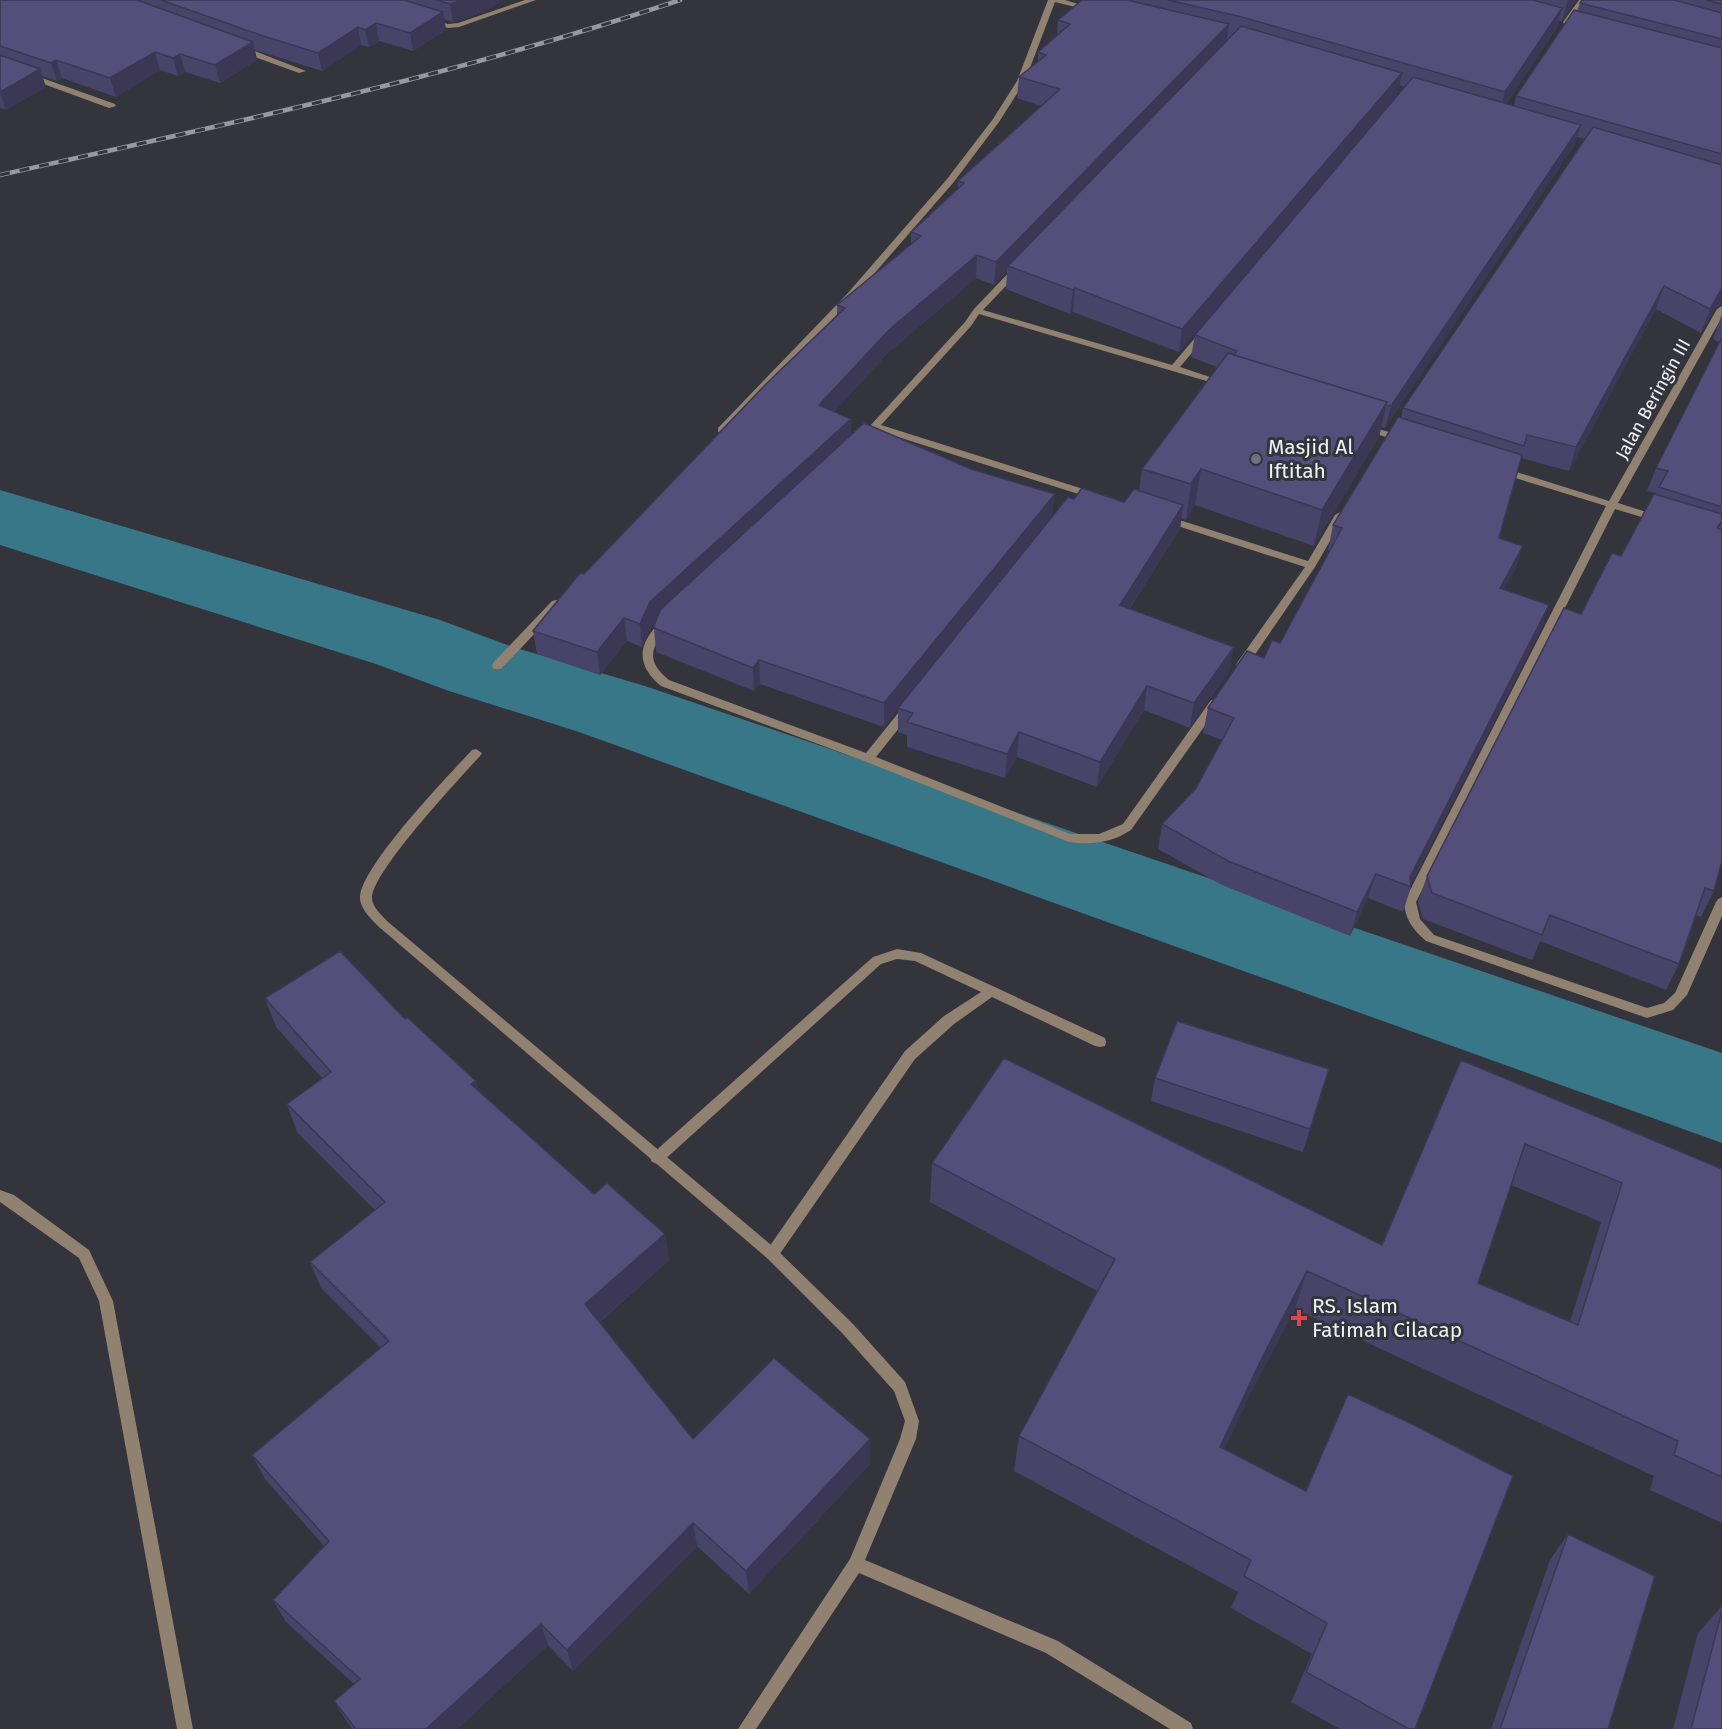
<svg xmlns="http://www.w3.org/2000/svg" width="1722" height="1729" viewBox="0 0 1722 1729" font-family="'Fira Sans',sans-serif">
	<rect width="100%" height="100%" fill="#34343c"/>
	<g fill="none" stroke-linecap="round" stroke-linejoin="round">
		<path fill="#377787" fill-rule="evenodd" d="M0,490L440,620L513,647L645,686L1722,1053V1143L579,732L449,691L376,664L0,545Z"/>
		<path fill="#908170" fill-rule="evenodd" d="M897,949L921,953L1105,1038L1106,1042L1105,1046L1100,1047L1095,1046L992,997L954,1024L915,1059L777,1258L772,1260L767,1258L765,1254L767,1250L905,1051L944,1016L981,992L915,961L897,959L881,964L662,1162L657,1164L652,1162L650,1158L652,1154L873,957Z"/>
		<path fill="#908170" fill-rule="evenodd" d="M525,0H536L459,27L448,28L426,21L430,19L448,24L458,23Z
			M1048,0H1065L1095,9L1091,11L1055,2L1025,81L999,122L953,183L853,298L724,432H718V428L847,294L947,179L993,119L1017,81Z
			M1579,0H1587L1570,24H1564L1563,22Z
			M238,47H244L306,71L299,73L238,51Z
			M0,63L115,104L116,106L109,108L0,68Z
			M1018,265L1022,268L1021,270L983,310L1172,365L1200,332H1206V336L1180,367L1228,383L1226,385H1220L979,314L971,326L881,425L1099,494V498H1091L876,430L867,440L864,441L859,438L965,322L974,309L1015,266Z
			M1722,306V317L1618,503L1662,517L1663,519L1658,522L1615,509L1416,902L1420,919L1434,935L1647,1008L1664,1003L1675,993L1716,902L1718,899L1722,897V916L1687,995L1673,1010L1647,1018L1426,941C1413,930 1405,919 1404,902L1606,506L1499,473L1498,471L1503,468L1507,469L1609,501L1717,309Z
			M1365,425L1406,437L1408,439L1403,442L1362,430L1360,428Z
			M1340,512L1345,515L1315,567L1245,669H1237L1236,666L1237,663L1305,567L1162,521V517H1170L1308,561L1335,515Z
			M556,600L560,601L561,604L560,607L501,669H493L492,666L493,663L552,601Z
			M664,620L669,624C653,646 643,659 669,680L866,753L903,707H911L913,710L911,713L876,757L1070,834H1099L1123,824L1211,700H1219L1221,703L1131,830C1111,843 1092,845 1069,842L864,761L661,686C643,671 636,654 650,634C654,628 658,623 664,620Z
			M476,749L482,753L480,756C459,779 372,872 372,898C372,907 382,915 387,921L777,1250L853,1324L905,1382L919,1421L916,1439L865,1560L1058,1641L1191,1723L1193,1729H1170L1046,1653L859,1573L756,1729H738L850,1559L900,1439L905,1421L894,1391L843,1334L767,1258L379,927C372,920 359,908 360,896C364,863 447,777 472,750Z
			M0,1190L14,1195L89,1250L113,1301L193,1729H177L99,1301L79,1258L0,1202Z"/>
		<defs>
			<path id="rail" d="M0,175C229,124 457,75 680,0"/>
		</defs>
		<use href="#rail" stroke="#98989f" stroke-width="4.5"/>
		<use href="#rail" stroke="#34343c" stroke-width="3" stroke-dasharray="10" stroke-linecap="butt"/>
	</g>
	<path fill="#484469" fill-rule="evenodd" d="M0,0H502L486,11L453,22L444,19L446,30L413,51L379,41L369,47L361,45L322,71L255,50L257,60L220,83L185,72L178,76L160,70L116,97L62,78L57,81L42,76L46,87L6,110L0,108Z
		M1082,0H1576L1562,21H1559L1556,29L1506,104L1514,106L1516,96L1577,11L1580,3L1582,0H1722V304L1715,308L1701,333L1656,309L1569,471L1521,458L1499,538L1515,570L1504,589L1541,629L1411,884V887L1403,912L1368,898L1350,936L1222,885L1158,849L1162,824L1196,788L1222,740L1203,733L1208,708L1280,643L1330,551L1328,550L1333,525L1401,418L1403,408L1585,139L1577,137L1574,146L1385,428L1381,427L1379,437L1314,546L1195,505L1186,520L1181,518L1180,529L1130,608L1234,647L1229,671L1190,728L1144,710L1097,787L1017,757L1005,778L907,747V735L898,732V709L884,727L760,684L754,691L656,652L654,628L655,623L652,625L642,647L627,641L600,675L537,654L533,631L584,574L837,315V305L911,244V232L958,189V181L1041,106L1017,98L1019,77L1038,62V52L1057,36L1058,20ZM1399,85L1405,87L1195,335L1191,357L1217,367L1142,469L1139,491L1124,502L1074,499L1053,516L971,469L851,435V419L834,412L888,353L976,278L994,285L1007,271L1006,289L1070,314L1073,312L1179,352L1397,95Z
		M1722,314V861L1714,891L1701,917L1695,915L1679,964L1666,990L1540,941L1532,960L1423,919L1418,902L1427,876L1581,614L1621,556L1656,494V493L1647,491L1656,468L1719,342L1713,339Z
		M265,998L405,1019L479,1091L594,1194L665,1234L669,1260L600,1322L693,1439H870V1464L749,1594L697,1546L573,1671L548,1645L457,1729H352L347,1722L334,1701L354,1684L286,1622L273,1600L324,1546L265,1479L252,1455L381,1348L321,1288L310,1262L375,1210L297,1132L287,1104L322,1078L276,1027Z
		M1461,1060L1722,1169V1523L1650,1490L1654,1476L1295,1309L1250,1394L1224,1450L1415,1729H1340L1291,1702L1312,1654L1231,1608L1238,1592L1014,1471L1019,1436L1097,1291L930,1202L932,1163L1382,1245ZM1511,1185L1601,1222L1570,1322L1478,1283Z
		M1329,1069L1303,1152L1151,1101L1155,1078Z
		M1568,1534L1608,1729H1491L1550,1560Z
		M1722,1606V1729H1673L1698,1633Z"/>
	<path fill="#3b3755" d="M462,0H502L486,11L453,22L450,4Z
		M1568,0H1576L1562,21Z
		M1562,8L1556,29L1499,114L1505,92Z
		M443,12L446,30L413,51L410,33Z
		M376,23L379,41L369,47L365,30Z
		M1229,24L1226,45L1008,266L1007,271L994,285L996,262Z
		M358,27L361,45L322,71L318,53Z
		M253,42L257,60L220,83L215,65Z
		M155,52L160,70L116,97L110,78Z
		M180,54L185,72L178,76L173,58Z
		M56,60L62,78L57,81L51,63Z
		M40,69L46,87L6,110L0,92Z
		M1402,73L1397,95L1179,352L1182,329Z
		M1581,125L1574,146L1385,428L1391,406Z
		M977,255L976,278L888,353L819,428V405L889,330Z
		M1664,286L1656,309L1569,471L1576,447Z
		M1075,288L1073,312L1070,314L1073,290Z
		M1722,288V304L1715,308L1701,333L1710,309Z
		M1387,402L1379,437L1314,546L1322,510Z
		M851,419V442L652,625L642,647L640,624L650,602Z
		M1201,469L1195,505L1186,520L1191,484Z
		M1055,494L1052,518L898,708V709L884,727V703Z
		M1183,505L1180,529L1116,629L1120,605Z
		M1523,546L1515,570L1492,612L1500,588Z
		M1549,605L1541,629L1409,887L1410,877Z
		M624,618L627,641L600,675L597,652Z
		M1234,647L1229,671L1190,728L1194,703Z
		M759,660L760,684L754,691L753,668Z
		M1147,686L1144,710L1097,787L1100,762Z
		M1019,732L1017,757L1005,778L1007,754Z
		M1376,874L1368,898L1350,936L1357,912Z
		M476,1081L483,1108L471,1084Z
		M665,1234L669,1260L591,1329L585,1304Z
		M1307,1271L1295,1309L1250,1394L1209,1482L1220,1447L1262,1358Z
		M870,1439V1464L749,1594L746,1571Z
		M693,1523L697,1546L573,1671L567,1650Z
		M541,1624L548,1645L457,1729H426Z"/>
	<path fill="#544f7a" stroke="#3b3755" stroke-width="1.5" fill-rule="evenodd" d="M0,0H137L253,42L215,65L180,54L173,58L155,52L110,78L56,60L51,63L0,46Z
		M161,0H404L443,12L410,33L376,23L365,30L358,27L318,53L263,36Z
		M436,0H462L450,4Z
		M1082,0H1127L1229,24L996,262L977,255L889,330L819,405L851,419L650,602L640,624L624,618L597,652L533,631L580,573L584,574L766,384L845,308L837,305L921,236L911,232L964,183L958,181L1060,89L1019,77L1046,55L1038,52L1070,24L1058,20Z
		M1168,0H1533L1562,8L1505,92L1242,17Z
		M1582,0H1674L1722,13V39L1580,3Z
		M1706,0H1722V4Z
		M1574,10L1722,48V154L1516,96Z
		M1241,26L1402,73L1182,329L1075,288L1073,290L1008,266Z
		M0,55L40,69L0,92Z
		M1413,77L1581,125L1391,406L1386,405L1387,402L1234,355L1237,351L1195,335Z
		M1593,127L1722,165V288L1710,309L1664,286L1576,447L1527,435L1524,446L1403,408Z
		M1722,337V507L1659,487L1668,471L1656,468Z
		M1228,353L1387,402L1322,510L1201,469L1191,484L1142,469Z
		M1398,417L1522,455L1499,538L1523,546L1500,588L1549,605L1410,877L1411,887L1376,874L1357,912L1228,861L1162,824L1196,788L1234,718L1208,708L1247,651L1264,658L1272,640L1280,643L1342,528L1333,525Z
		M864,423L971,469L1055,494L884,703L759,660L753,668L654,628L655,623L661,609Z
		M1082,488L1124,502L1134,489L1183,505L1120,605L1234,647L1194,703L1147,686L1100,762L1019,732L1007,754L907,722L913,713L898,708L1068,497L1074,499Z
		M1654,494L1722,514V521L1717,528L1722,530V861L1714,891L1705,888L1679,964L1550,915L1542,935L1432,893L1427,876L1564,608L1581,614L1612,553L1621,556Z
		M340,951L405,1019L407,1017L476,1081L471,1084L594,1194L607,1183L665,1234L585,1304L693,1439L774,1358L870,1439L746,1571L693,1523L567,1650L541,1624L426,1729H356L334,1701L360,1679L273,1600L329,1541L252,1455L389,1341L310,1262L385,1202L287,1104L331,1072L265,998Z
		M1177,1021L1329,1069L1310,1129L1155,1078Z
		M1004,1058L1382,1245L1461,1060L1722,1169V1477L1674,1455L1678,1441L1307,1271L1262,1358L1220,1447L1306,1491L1348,1394L1412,1424L1513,1476L1415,1729H1409L1306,1672L1327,1623L1244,1576L1251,1560L1019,1436L1115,1259L932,1163ZM1525,1144L1622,1183L1578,1325L1478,1283Z
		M1568,1534L1655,1576L1608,1729H1500Z
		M1722,1611V1729H1691Z"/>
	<circle fill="#6b7280" stroke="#34343c" stroke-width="2" cx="1256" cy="459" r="6"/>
	<path fill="#e0444e" stroke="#34343c" stroke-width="2" d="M1296 1309h6v6h6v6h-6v6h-6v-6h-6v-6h6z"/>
	<g text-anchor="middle" stroke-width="6" stroke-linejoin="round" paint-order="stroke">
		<g font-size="18" fill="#f1f0f6" stroke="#34343c">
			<text transform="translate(1653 399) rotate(-61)" y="6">Jalan Beringin III</text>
		</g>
		<g font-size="21" fill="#f1f0f6" stroke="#34343c" text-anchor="start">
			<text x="1268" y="454">Masjid Al<tspan x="1268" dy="24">Iftitah</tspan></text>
			<text x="1312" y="1313">RS. Islam<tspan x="1312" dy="24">Fatimah Cilacap</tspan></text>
		</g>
	</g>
</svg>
